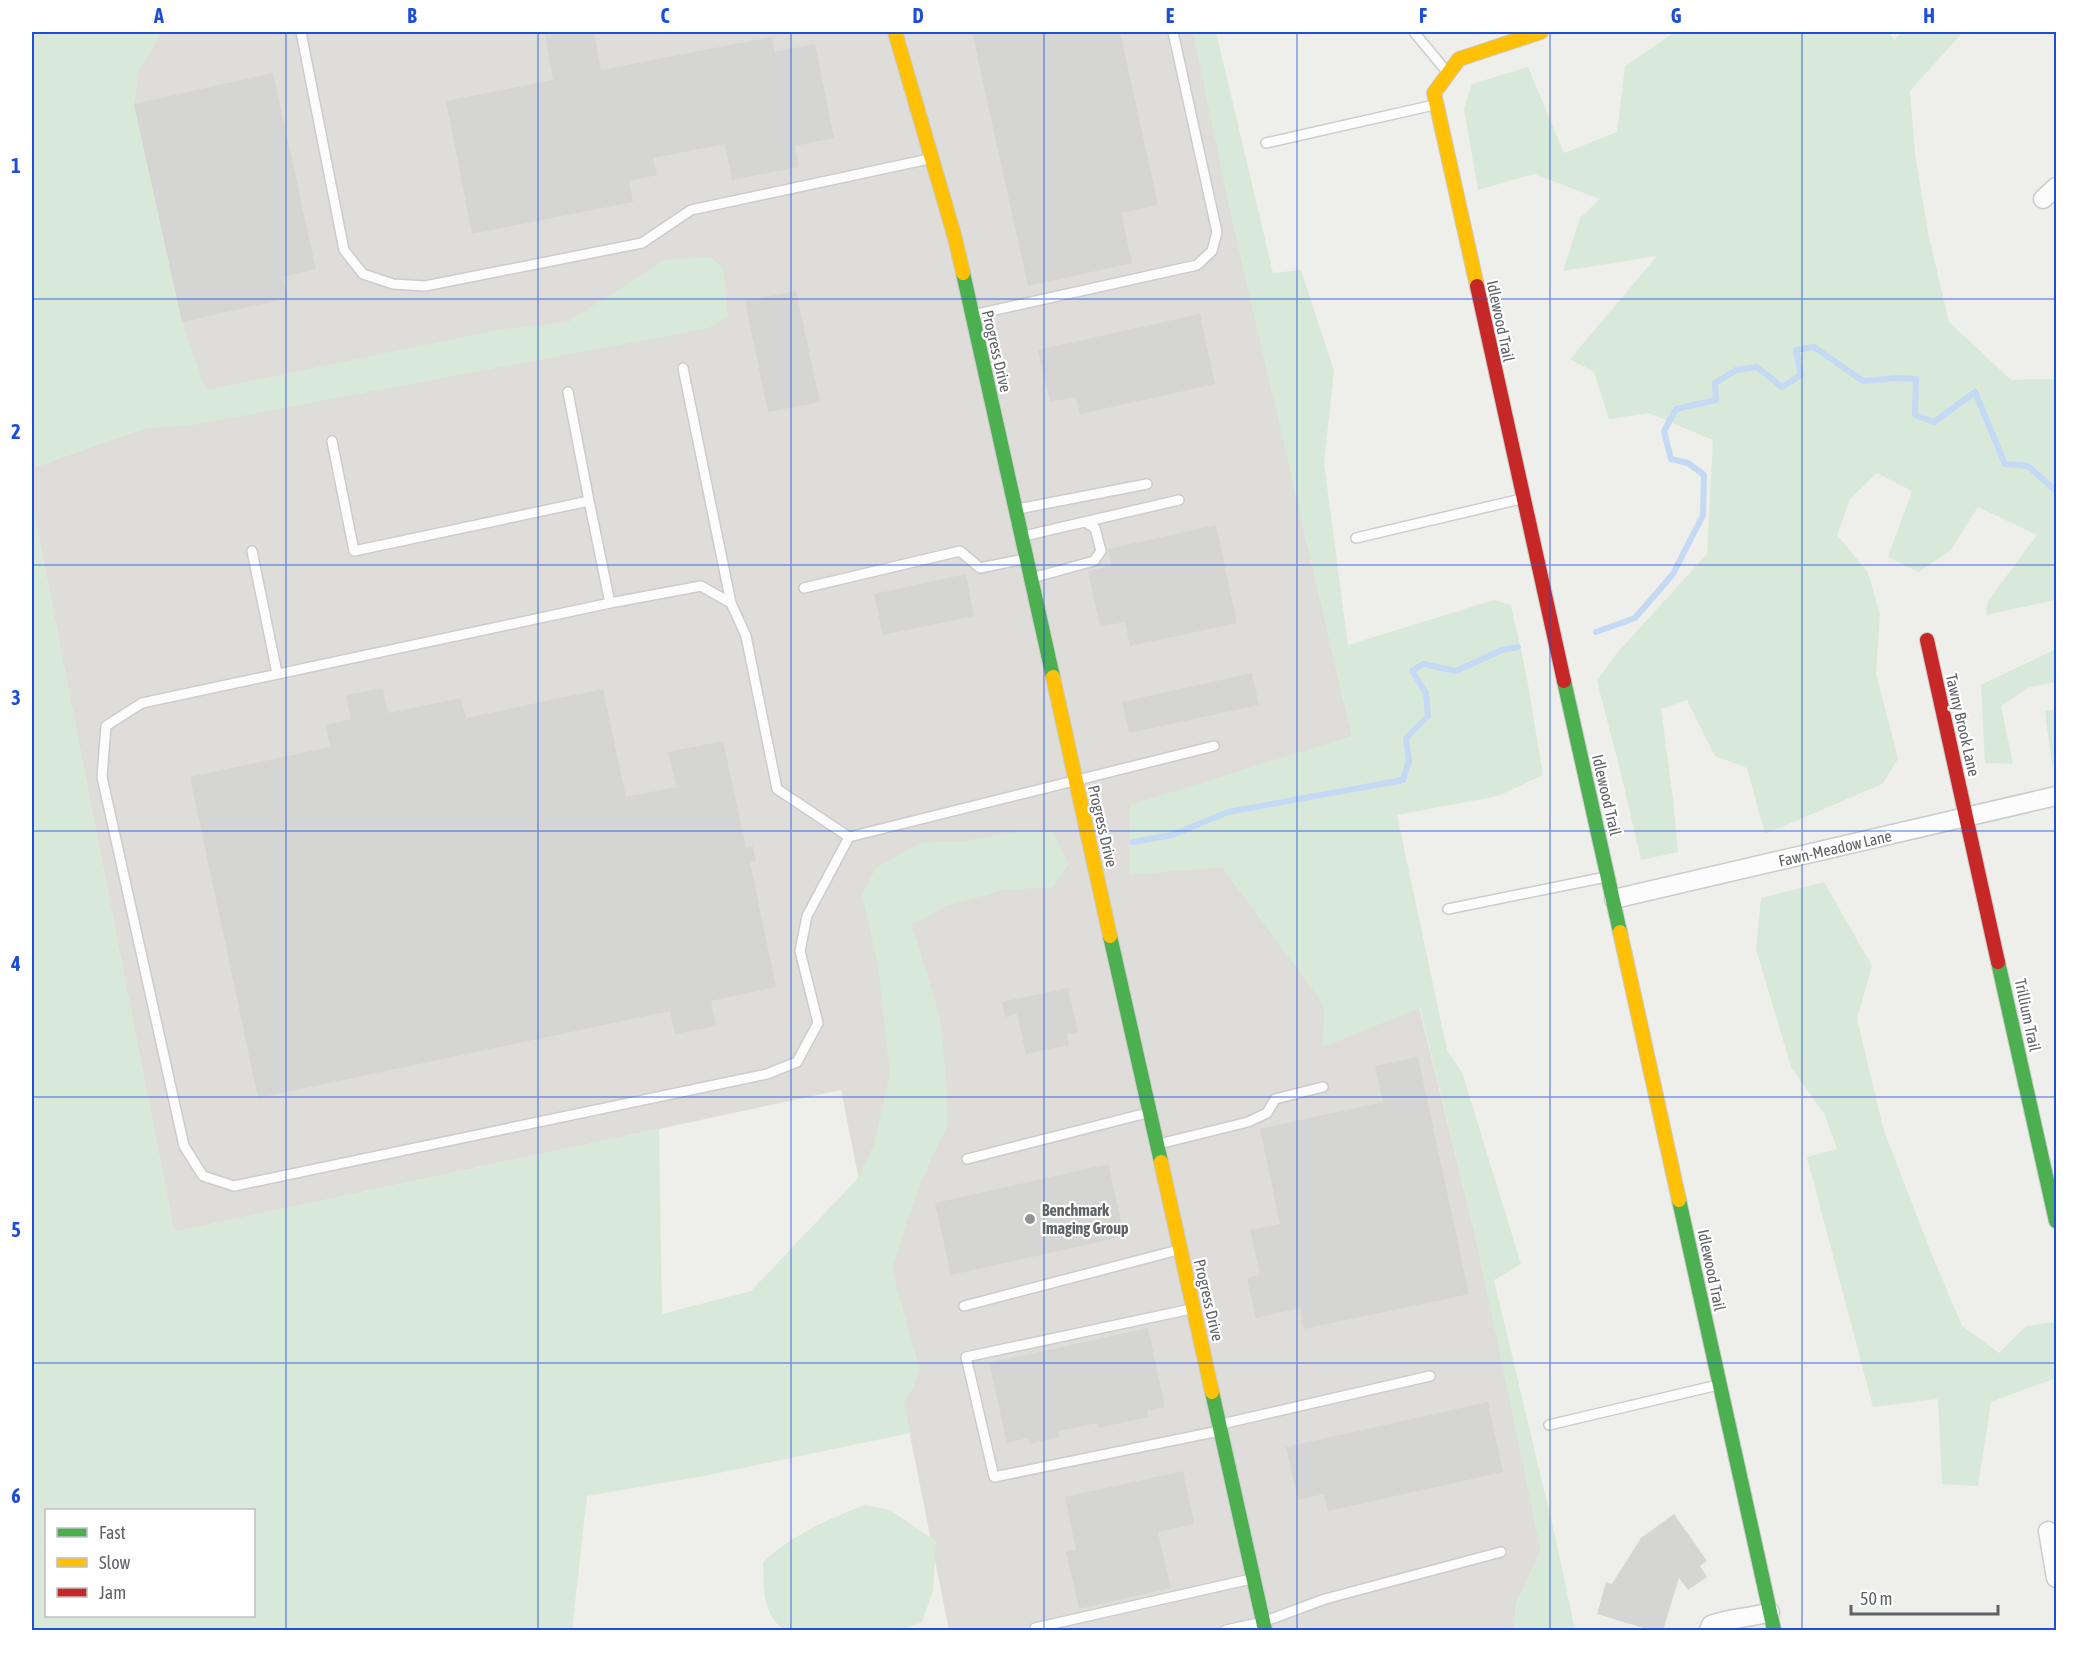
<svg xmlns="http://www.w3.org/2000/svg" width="2088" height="1662" viewBox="0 0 2088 1662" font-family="'Asap Condensed',sans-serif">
	<rect width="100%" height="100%" fill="#eeeeea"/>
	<path fill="#deddda" d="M150,32H1194L1301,517L1352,736L1474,1230L1515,1421L1541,1551L1516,1604L1514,1630H949L841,1090L174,1232L32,502V468L176,417L99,89Z"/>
	<path fill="#d9e9d9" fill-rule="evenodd" d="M32,32H161L154,47L139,69L134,104L182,322L206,390L503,329L568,322L665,260L710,257L723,267L728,315L709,328L193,425L142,429L32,468Z
		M1193,32H1216L1273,273L1301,270L1334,371L1324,463L1348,645L1494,600L1511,605L1527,678L1543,775L1498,796L1397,815L1447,1050L1462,1072L1521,1264L1494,1280L1555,1536L1575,1630H1514L1516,1604L1541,1551L1474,1230L1420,1008L1323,1047L1324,1005L1222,867L1129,875L1130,805L1352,736L1231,216Z
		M1675,32H1889L1894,40L1903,32H1963L1910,91L1915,153L1928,233L1949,322L2011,380L2056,379V604L2055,600L1986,615L1988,601L2037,535L1978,507L1950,551L1919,572L1888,557L1912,491L1877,473L1850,499L1837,535L1868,572L1880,615L1876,673L1898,759L1882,784L1765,834L1747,768L1715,756L1687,700L1661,709L1673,798L1678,852L1641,860L1623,782L1597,681L1616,654L1707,554L1713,440L1649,413L1609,419L1594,372L1570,359L1657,256L1563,271L1580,218L1600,199L1534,174L1478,190L1464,109L1472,84L1528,67L1564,153L1617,132L1625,66Z
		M32,502L174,1232L659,1129L662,1314L751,1291L859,1177L874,1144L890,1074L878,965L862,895L876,868L920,843L963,841L1022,831L1053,832L1069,864L1053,887L1003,890L946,906L912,925L940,1017L947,1089V1127L930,1161L909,1215L892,1270L919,1367L914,1386L904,1402L910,1433L704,1476L587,1496L572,1630H32ZM46,1510H254V1616H46Z
		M2056,649V682L2029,687L2001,706L2013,764L1985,763L1981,685Z
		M2056,709V764L2052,765L2045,711Z
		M1824,882L1872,966L1857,1019L1884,1131L1932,1255L1962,1326L1999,1353L2026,1326L2056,1322V1378L1991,1402L1978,1486L1942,1484L1938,1399L1873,1407L1807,1157L1837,1149L1825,1115L1791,1067L1756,949L1761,898Z
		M865,1505L890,1510L936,1541L933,1591L922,1622L902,1630H786C762,1618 764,1586 763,1562C792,1535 828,1519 865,1505Z"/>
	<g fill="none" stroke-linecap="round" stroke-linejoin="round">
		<path stroke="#c3d9f4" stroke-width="6" d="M1596,632L1635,618L1673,574L1703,515L1704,475L1688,463L1671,459L1664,431L1676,409L1716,400L1715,383L1736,370L1757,367L1782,387L1801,375L1796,350L1814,347L1863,381L1898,378L1916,379L1915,415L1934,422L1975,392L2005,464L2028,466L2056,491
			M1133,842L1172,835L1228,812L1403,780L1409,761L1406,738L1428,716L1426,693L1412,671L1423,664L1456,671L1502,650L1518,647"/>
	</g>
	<path fill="#d5d5d3" d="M564,32H594L601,70L772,37L775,52L815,44L834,138L795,146L799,167L732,180L725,144L653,158L657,175L629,181L633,202L472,234L446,101L553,80L545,35Z
		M972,32H1120L1158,205L1121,213L1132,263L1028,286Z
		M273,73L316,269L283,277L288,298L182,322L134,104Z
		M796,291L820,402L768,412L745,301Z
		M1200,314L1215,384L1080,414L1076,397L1050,402L1038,350Z
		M1216,525L1237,623L1130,646L1125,622L1100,627L1088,571L1111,566L1108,549Z
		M966,574L974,616L883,635L874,594Z
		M1252,673L1259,705L1129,733L1122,702Z
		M383,688L388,713L461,698L466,718L603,689L626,797L676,787L668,752L723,741L746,847L753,846L756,861L750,862L776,987L711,1001L716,1026L675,1034L670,1011L258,1098L190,777L330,747L325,725L351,719L346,695Z
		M1068,988L1078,1032L1067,1034L1069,1045L1026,1054L1017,1014L1005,1017L1002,1002Z
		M1418,1057L1469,1294L1304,1329L1300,1308L1256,1318L1247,1278L1260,1275L1250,1230L1280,1224L1260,1129L1383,1102L1375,1066Z
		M1108,1164L1125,1236L951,1275L935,1203Z
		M1148,1328L1165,1407L1147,1411L1148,1417L1098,1428L1097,1423L1058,1431L1059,1437L1029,1444L1028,1438L1007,1443L989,1363Z
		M1488,1402L1503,1472L1328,1511L1324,1494L1298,1500L1286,1447Z
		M1183,1471L1194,1524L1158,1532L1171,1588L1079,1609L1066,1552L1076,1550L1065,1497Z
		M1674,1514L1707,1561L1700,1566L1707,1577L1688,1590L1679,1578L1663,1630H1650L1597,1614L1606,1582L1612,1584L1641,1538Z"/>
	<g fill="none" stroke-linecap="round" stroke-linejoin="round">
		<defs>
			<path id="lane" d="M301,32L344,250L363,274L393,284L425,286L642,243L691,210L929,159
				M1414,32L1447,72
				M1266,143L1434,105
				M973,315L1197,265L1212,251L1217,232L1173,32
				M683,368L731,603
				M568,392L589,501
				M332,441L354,551L589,501L610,603
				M1018,509L1147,484
				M1024,536L1179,500
				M1356,538L1521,499
				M252,551L277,673
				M1032,578L1094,561L1101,551L1095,528L1085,522
				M804,588L960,551L980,568L1024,559
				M849,837L777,789L746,636L731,603L701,586L610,603L142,703L106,726L102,777L184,1146L203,1176L234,1186L767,1074L797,1062L818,1023L800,951L807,916L849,837L1214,746
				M1448,909L1606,877
				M1159,1144L1248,1122L1267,1113L1275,1099L1323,1087
				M967,1159L1147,1113
				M964,1306L1178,1250
				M1191,1309L966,1357L994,1477L1219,1431
				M1222,1424L1430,1376
				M1549,1425L1718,1385
				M1035,1628L1251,1579
				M1226,1630L1263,1622L1325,1599L1501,1552"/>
			<path id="street" d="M2043,199L2056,187
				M1614,899L2056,796
				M2048,1531L2056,1578
				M1709,1630L1711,1625C1730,1618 1750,1618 1770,1612"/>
			<path id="fast" d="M963,273L1053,677
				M1564,681L1620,932
				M1110,936L1161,1162
				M1998,962L2056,1221
				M1679,1200L1774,1630
				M1212,1392L1265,1630"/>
			<path id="slow" d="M895,32L955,238L963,273
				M1477,286L1434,93L1459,59L1541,32
				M1053,677L1110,936
				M1620,932L1679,1200
				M1161,1162L1212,1392"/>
			<path id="jam" d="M1477,286L1564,681
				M1927,640L1998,962"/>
		</defs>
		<use href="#lane" stroke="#cbcccb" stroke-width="12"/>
		<use href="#street" stroke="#cbcccb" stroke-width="21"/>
		<use href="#fast" stroke="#cacaca" stroke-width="16"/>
		<use href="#slow" stroke="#cacaca" stroke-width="16"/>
		<use href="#jam" stroke="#cacaca" stroke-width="16"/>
		<use href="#lane" stroke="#fcfcfc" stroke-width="9"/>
		<use href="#street" stroke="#fcfcfc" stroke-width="18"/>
		<use href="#fast" stroke="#4caf50" stroke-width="14"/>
		<use href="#slow" stroke="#ffc107" stroke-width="14"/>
		<use href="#jam" stroke="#c62828" stroke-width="14"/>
	</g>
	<path fill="none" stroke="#1d4ed8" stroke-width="1.5" stroke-opacity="0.55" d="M286,32V1630M538,32V1630M791,32V1630M1044,32V1630M1297,32V1630M1550,32V1630M1802,32V1630M32,299H2056M32,565H2056M32,831H2056M32,1097H2056M32,1363H2056"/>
	<circle fill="#919395" stroke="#fff" stroke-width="2" cx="1030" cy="1219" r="6"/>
	<g text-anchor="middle" stroke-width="4.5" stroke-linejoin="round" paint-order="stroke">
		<g font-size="16" fill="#5f6267" stroke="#fff">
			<text transform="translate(1501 321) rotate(78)" y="6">Idlewood Trail</text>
			<text transform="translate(997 351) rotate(77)" y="6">Progress Drive</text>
			<text transform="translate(1963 725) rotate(77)" y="6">Tawny Brook Lane</text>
			<text transform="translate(1607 795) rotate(77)" y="6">Idlewood Trail</text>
			<text transform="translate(1103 826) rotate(77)" y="6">Progress Drive</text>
			<text transform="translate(1835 848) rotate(-13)" y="6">Fawn-Meadow Lane</text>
			<text transform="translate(2028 1015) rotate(78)" y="6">Trillium Trail</text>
			<text transform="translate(1712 1270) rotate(78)" y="6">Idlewood Trail</text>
			<text transform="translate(1209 1300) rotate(77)" y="6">Progress Drive</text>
		</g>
		<g font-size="16" font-weight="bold" fill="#5f6267" stroke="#fff" text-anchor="start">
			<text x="1042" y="1216">Benchmark<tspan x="1042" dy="18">Imaging Group</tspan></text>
		</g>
	</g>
	<rect width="2088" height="1662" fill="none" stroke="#ffffff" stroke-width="66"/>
	<rect x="45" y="1509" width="210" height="108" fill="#ffffff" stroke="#bfc0c2" stroke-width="1.5"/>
	<rect x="57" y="1528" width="30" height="9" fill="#4caf50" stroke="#bfc0c2" stroke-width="1.5"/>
	<text x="99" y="1539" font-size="18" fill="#5f6267">Fast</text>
	<rect x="57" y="1558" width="30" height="9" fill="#ffc107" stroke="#bfc0c2" stroke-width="1.5"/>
	<text x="99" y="1569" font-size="18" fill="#5f6267">Slow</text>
	<rect x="57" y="1588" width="30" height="9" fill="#c62828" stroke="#bfc0c2" stroke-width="1.5"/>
	<text x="99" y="1599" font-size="18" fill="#5f6267">Jam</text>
	<path d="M1851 1605v9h147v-9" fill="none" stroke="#5f6267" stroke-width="3"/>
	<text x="1860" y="1605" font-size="18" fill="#5f6267" stroke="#ffffff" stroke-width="4.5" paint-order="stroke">50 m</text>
	<rect x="33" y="33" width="2022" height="1596" fill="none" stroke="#1d4ed8" stroke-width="2"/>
	<g font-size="20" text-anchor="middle" font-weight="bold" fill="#1d4ed8">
		<text x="159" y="23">A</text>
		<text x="412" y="23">B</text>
		<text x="665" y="23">C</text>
		<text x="918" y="23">D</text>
		<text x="1170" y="23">E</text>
		<text x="1423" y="23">F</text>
		<text x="1676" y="23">G</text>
		<text x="1929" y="23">H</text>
		<text x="16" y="173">1</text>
		<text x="16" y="439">2</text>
		<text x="16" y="705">3</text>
		<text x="16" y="971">4</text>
		<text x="16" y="1237">5</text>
		<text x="16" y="1503">6</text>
	</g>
</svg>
